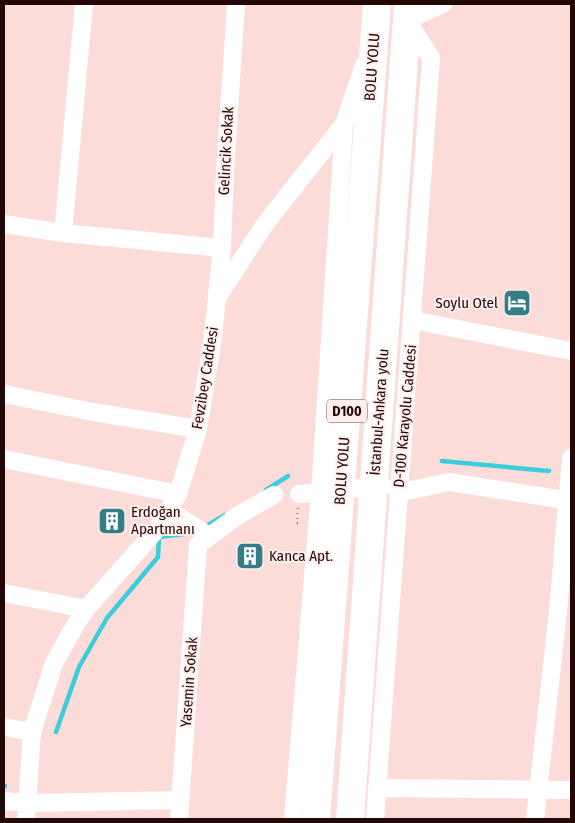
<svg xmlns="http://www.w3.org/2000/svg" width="575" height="823" viewBox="0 0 575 823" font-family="'Fira Sans Condensed',sans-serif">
	<rect width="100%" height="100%" fill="#fcdcd9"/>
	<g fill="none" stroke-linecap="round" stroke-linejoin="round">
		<path stroke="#3acddc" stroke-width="4.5" d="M442,461L549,471
			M266,490L288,476
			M208,525L225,515
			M56,732L79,667L107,618L158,557L159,537L193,533
			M4,786H5"/>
		<path stroke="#a88b88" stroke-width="2.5" stroke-dasharray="1 4" stroke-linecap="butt" d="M298,508L297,523H302"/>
		<path stroke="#fff" stroke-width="18" d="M4,224L63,233L222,248
			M63,233L84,4
			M217,295L222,248L225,171L236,4
			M412,320L571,351
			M4,394L93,412L198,429
			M4,459L178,494L198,429L212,344L217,298L265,224L344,124
			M398,493L449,482L571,501
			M299,494L383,486
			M169,510L209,536
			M4,593L86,609
			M4,727L32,732
			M377,788L571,790
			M4,801L27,803L180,800
			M26,819L32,732L54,663L76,624L86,609L158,528L178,494
			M179,819L198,545L237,516L274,495
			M293,819L320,492L344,124L364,65
			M375,819L431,58L407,20L443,4
			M535,819L558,611L571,458"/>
		<path stroke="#fff" stroke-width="28" d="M316,819L377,4
			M350,819L408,4"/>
	</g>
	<defs>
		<symbol id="hotel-square" viewBox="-11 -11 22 22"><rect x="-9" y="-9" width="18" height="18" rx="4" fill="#357d85" stroke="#feeeec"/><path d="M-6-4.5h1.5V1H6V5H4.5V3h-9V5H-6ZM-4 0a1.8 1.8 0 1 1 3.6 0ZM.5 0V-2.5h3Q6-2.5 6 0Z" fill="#fff"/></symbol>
		<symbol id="building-square" viewBox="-11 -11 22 22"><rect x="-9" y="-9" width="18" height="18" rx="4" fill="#357d85" stroke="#feeeec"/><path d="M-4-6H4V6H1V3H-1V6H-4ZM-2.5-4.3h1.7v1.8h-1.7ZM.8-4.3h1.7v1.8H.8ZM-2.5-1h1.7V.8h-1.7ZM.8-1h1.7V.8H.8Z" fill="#fff"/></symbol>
	</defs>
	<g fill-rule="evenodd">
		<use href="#hotel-square" x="501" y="287" width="32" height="32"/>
		<use href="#building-square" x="96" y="505" width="32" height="32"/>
		<use href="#building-square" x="234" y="540" width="32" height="32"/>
	</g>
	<g text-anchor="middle" stroke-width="4" stroke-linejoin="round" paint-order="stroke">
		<rect fill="#feeeec" stroke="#644d4c" stroke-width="1" x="327" y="399.5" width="40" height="23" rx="4"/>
		<g font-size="14" font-weight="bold" fill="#220807">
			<text x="347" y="416">D100</text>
		</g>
		<g font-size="15" fill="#220807" stroke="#feeeec">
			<text transform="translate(372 67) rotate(-86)" y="5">BOLU YOLU</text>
			<text transform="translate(226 151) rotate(-87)" y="5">Gelincik Sokak</text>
			<text transform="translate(205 378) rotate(-81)" y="5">Fevzibey Caddesi</text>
			<text transform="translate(379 412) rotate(-86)" y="5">İstanbul-Ankara yolu</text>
			<text transform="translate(405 416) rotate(-85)" y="5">D-100 Karayolu Caddesi</text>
			<text transform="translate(342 471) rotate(-86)" y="5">BOLU YOLU</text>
			<text transform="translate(189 682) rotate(-86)" y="5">Yasemin Sokak</text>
		</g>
		<g font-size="15" fill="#220807" stroke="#feeeec" text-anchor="start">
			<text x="498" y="308" text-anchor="end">Soylu Otel</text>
			<text x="131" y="517">Erdoğan<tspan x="131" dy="17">Apartmanı</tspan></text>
			<text x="269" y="561">Kanca Apt.</text>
		</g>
	</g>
	<rect width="575" height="823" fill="none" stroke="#220807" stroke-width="10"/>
</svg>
